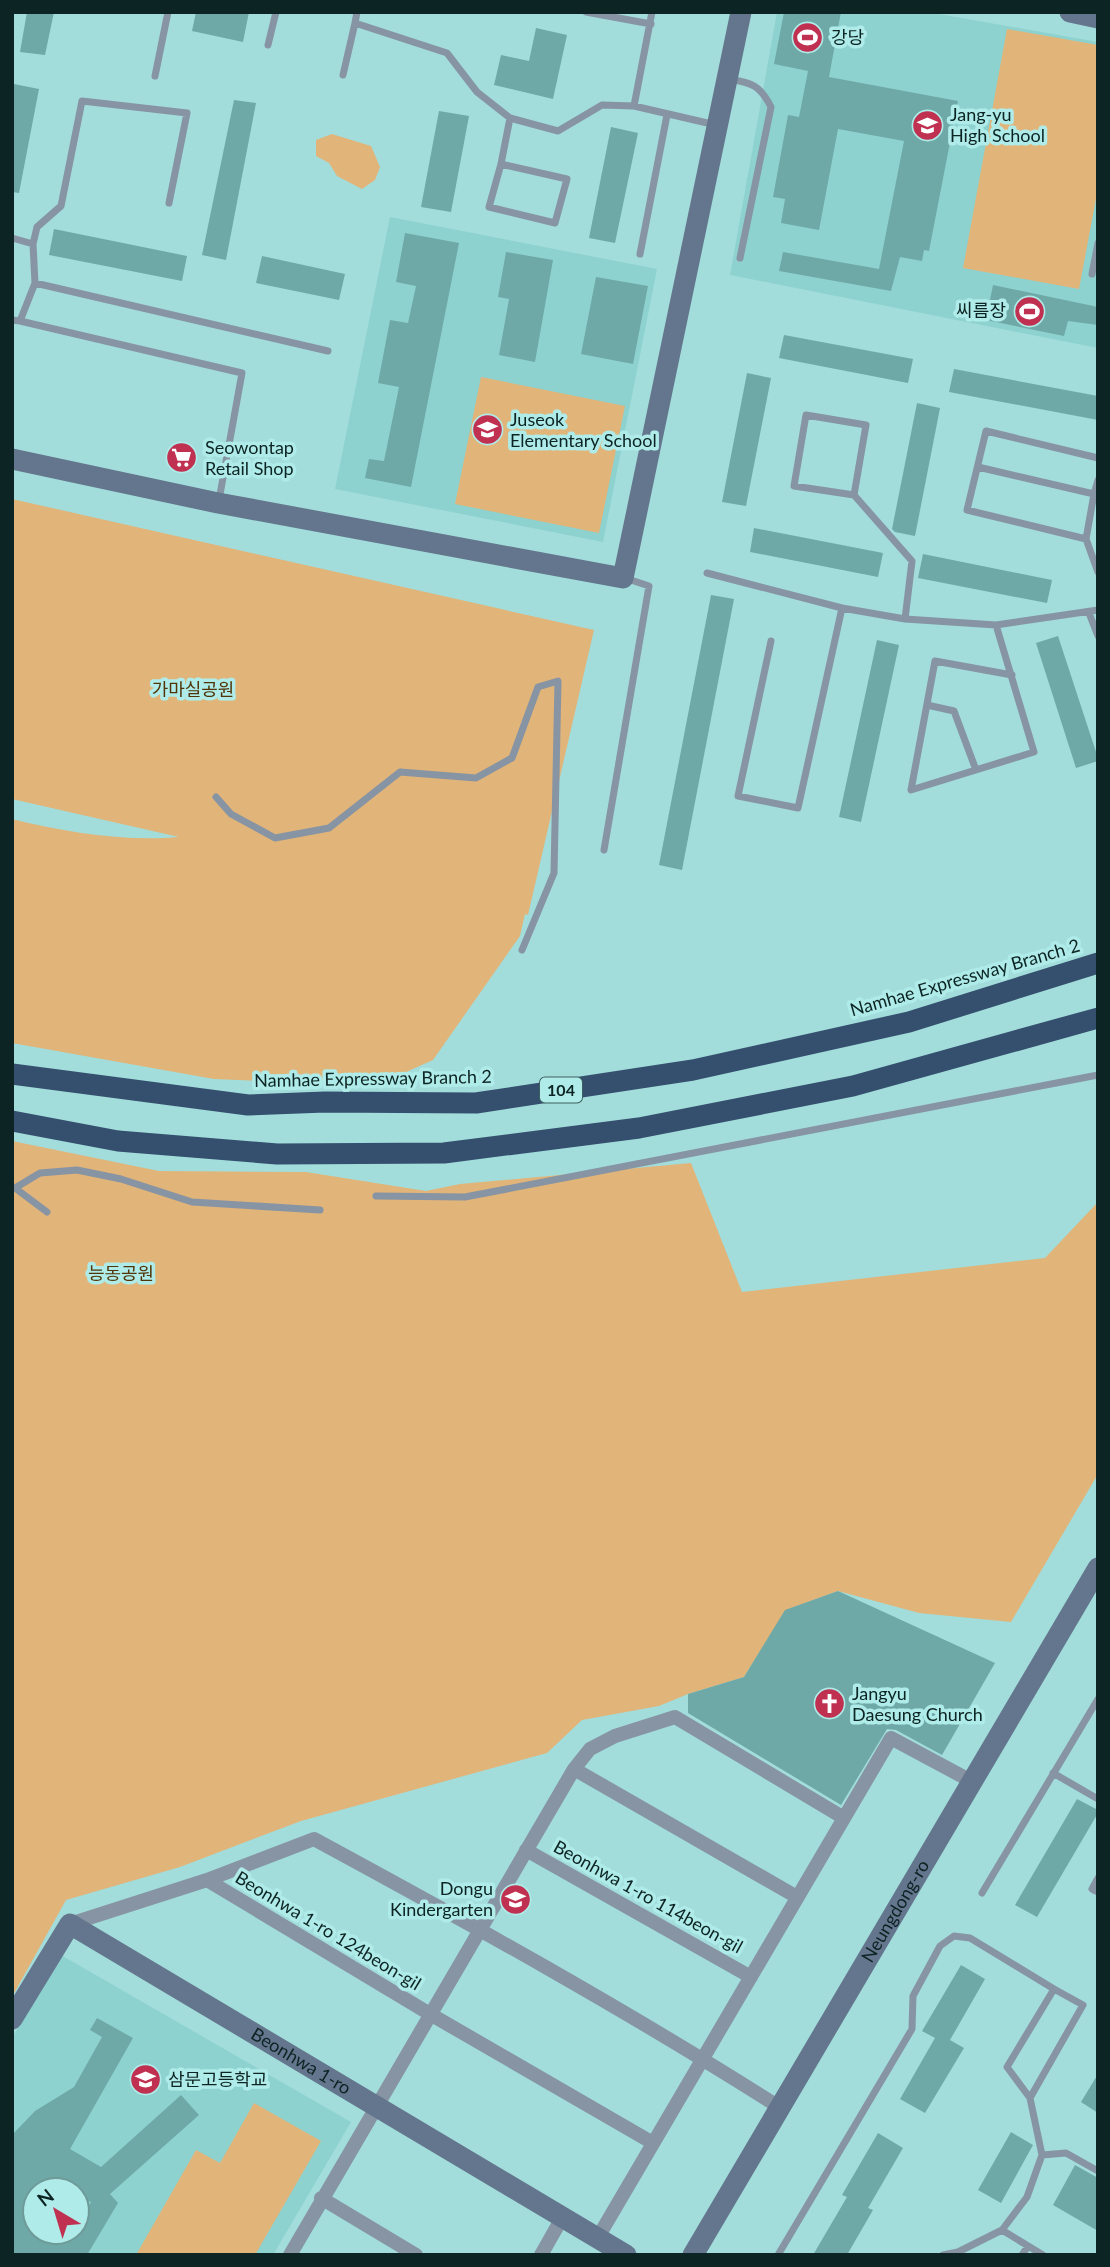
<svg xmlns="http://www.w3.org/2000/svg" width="1110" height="2267" viewBox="0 0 1110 2267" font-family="Lato,'Noto Sans KR',sans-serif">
	<rect width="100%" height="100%" fill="#a2dddb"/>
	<path fill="#8dd2cf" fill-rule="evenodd" d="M777,12H928L1098,42V348L730,275Z
		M390,217L657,269L603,542L335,489Z
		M61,1955L351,2122L273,2255H12V2038ZM35,2190H77V2232H35Z"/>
	<path fill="#e1b479" d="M1007,29L1098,45V188L1079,289L963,268Z
		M332,134L371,146L380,167L375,180L362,189L337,176L329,163L316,156V140Z
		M481,377L625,406L599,533L455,504Z
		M12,499L594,630L528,915L525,914L520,936L433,1060L386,1081L282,1082L214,1079L12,1043V819C64,832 126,842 179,837L12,799Z
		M12,1141L159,1171L306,1172L426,1191L460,1184L691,1163L742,1292L1045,1258L1098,1202V1474L1011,1622L919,1613L838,1591L786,1610L744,1677L688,1694L659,1706L582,1720L547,1753L301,1821L180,1867L66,1900L12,1997Z
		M254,2103L321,2141L255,2255H136L196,2150L220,2163Z"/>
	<path fill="#6fa9a7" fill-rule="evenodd" d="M27,12H54L45,55L20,52Z
		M196,12H249L243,42L192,31Z
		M784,12H841L829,77L958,101L929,251L924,250L922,261L900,257L891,291L779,271L783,252L879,269L904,141L838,129L819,230L781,223L785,199L773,197L788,115L799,117L808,71L774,64Z
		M536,28L567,35L553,99L494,85L501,55L529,61Z
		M14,84L39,89L19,193L12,192Z
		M234,100L256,103L226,260L202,255Z
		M439,111L469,116L451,212L421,207Z
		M611,127L638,133L615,243L589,238Z
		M54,229L187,256L182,281L49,255Z
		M405,233L459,243L411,487L365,478L369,459L384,461L399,387L378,383L390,320L408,323L416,286L396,282Z
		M506,252L553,260L535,362L499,355L509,299L498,297Z
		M262,256L345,274L339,300L256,283Z
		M596,277L648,286L633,364L581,354Z
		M993,285L1098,307V325L1068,321L1064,336L986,320Z
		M784,335L913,359L908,383L779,358Z
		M954,369L1098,396V420L949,392Z
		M747,373L771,378L746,506L722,502Z
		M917,403L940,408L915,536L895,532L892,529Z
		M754,528L883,553L878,577L750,552Z
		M923,554L1052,580L1047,603L918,578Z
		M711,595L734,599L682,870L659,865Z
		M1058,636L1098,758V761L1076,768L1036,643Z
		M877,640L899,645L861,822L839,817Z
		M838,1591L995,1663L942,1755L896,1730L887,1729L841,1805L688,1713V1694L744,1677L785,1610Z
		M1077,1799L1098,1810V1813L1037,1917L1015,1905Z
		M961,1965L985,1979L950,2040L964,2048L925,2113L900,2099L935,2038L922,2031Z
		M97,2018L133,2038L70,2149L101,2167L181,2095L199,2115L110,2194L118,2203L87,2255H12V2135L35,2111L74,2087L102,2037L90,2030ZM35,2190H77V2197L91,2202L77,2225V2232H35Z
		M1098,2074V2113L1081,2102Z
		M1011,2132L1033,2145L1001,2203L978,2190Z
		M878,2133L903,2148L868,2208L873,2210L847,2255H813L847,2197L842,2195Z
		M1075,2165L1098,2178V2231L1053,2205Z"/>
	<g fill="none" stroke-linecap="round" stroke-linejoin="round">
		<path stroke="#8794a3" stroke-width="7" d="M357,12L355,23L447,53L477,92L510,118L558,131L602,105L634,106L716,125
			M586,12L651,24
			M268,45L276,12
			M343,75L355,23
			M155,76L168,12
			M729,79C752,83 760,85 771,107L740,258
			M634,106L652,12
			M501,164L567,179L555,223L489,207L501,164L510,118
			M12,238L33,244L35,283
			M33,244L37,227L61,206L82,101L187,113L169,203
			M640,254L667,115
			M1092,274L1098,243
			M12,320L20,321L35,283L328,351
			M20,321L242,373L219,500
			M806,415L866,425L854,495L794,486Z
			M978,467L1094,494L1098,480
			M1094,494L1086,539L1098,572
			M854,495L912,561L905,619
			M1086,539L967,510L986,431L1098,458
			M707,573L842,608L905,619L996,625L1098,610
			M1089,613L1098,636
			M996,625L1034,752L911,790L935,661L1012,675
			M771,641L738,796L798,808L842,608
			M927,705L954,711L976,770
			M216,797L231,814L275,838L329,828L400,772L476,778L512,758L538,687L558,681L554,873L522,950
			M604,850L649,586L625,578
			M376,1196L465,1197L1098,1075
			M47,1212L15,1188L40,1173L77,1170L121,1179L192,1202L320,1210
			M1053,1773L1098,1799
			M1098,1878L1092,1889L1098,1892
			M982,1893L1098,1699
			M1030,2098L1083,2005L1054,1989
			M1042,2155L1066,2153L1098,2171
			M1002,2230L1043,2255
			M778,2255L912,2029L913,1996L940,1946L954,1936L970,1938L1054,1989L1007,2067L1030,2098L1042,2155L1027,2197L1002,2230L958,2252L943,2255
			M1022,2255L1028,2246"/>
		<path stroke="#8794a3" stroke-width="14" d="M574,1769L797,1897
			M526,1850L751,1977
			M207,1880L430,2014L653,2143
			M70,1924L207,1880L314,1839C471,1924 628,2011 779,2107
			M321,2198L416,2255
			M597,2239L891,1738L971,1781
			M290,2255L574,1769L590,1749L615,1736L675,1717L844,1818
			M541,2255L562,2218"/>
		<g stroke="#64768d" stroke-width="21">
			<path d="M1070,12L1098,18"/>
			<path d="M12,459L218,503L623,578L741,12"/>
			<path id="s1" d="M12,2019L70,1924L626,2255"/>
			<path id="s2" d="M693,2255L1098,1568"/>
		</g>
		<path stroke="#354f6e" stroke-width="21" d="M12,1074L248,1105L325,1102L476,1103L693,1070L909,1022L1098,963
			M12,1121L118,1141L277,1154L444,1153L639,1128L853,1086L1098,1018"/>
	</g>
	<defs>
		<symbol id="stadium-disc" viewBox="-11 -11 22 22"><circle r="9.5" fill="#c03050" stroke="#afebe8"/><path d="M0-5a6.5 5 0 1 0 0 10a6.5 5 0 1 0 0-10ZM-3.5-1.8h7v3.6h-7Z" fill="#fff"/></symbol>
		<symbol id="school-disc" viewBox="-11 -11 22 22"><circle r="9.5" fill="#c03050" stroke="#afebe8"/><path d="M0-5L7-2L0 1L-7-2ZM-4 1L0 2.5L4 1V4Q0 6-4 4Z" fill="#fff"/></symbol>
		<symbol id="supermarket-disc" viewBox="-11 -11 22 22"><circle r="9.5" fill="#c03050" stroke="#afebe8"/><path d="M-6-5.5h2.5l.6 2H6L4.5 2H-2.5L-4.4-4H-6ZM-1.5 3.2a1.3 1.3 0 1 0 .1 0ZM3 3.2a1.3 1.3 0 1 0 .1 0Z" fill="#fff"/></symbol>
		<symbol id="church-disc" viewBox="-11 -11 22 22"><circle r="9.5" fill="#c03050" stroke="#afebe8"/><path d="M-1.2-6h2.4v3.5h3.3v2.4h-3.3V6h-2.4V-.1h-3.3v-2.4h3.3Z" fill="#fff"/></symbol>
	</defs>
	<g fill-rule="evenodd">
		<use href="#stadium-disc" x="790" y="20" width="35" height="35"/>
		<use href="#school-disc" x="910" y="108" width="35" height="35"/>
		<use href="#stadium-disc" x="1012" y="294" width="35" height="35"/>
		<use href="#school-disc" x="470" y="412" width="35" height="35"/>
		<use href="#supermarket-disc" x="164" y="440" width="35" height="35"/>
		<use href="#church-disc" x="812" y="1686" width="35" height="35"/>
		<use href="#school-disc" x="498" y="1882" width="35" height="35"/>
		<use href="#school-disc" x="128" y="2062" width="35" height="35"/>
	</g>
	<g text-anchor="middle" stroke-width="7" stroke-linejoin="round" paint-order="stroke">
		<rect fill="#afebe8" stroke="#3d605e" stroke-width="2" x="540" y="1077.5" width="42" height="25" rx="5"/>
		<g font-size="16" font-weight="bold" fill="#0c2423">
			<text x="561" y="1096">104</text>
		</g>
		<g font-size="18" fill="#0c2423" stroke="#afebe8" text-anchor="start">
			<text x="831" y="44">강당</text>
			<text x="950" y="121">Jang-yu<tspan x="950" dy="21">High School</tspan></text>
			<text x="1006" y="317" text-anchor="end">씨름장</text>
			<text x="510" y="426">Juseok<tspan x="510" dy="21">Elementary School</tspan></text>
			<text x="205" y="454">Seowontap<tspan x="205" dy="21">Retail Shop</tspan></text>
			<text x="852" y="1700">Jangyu<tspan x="852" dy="21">Daesung Church</tspan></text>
			<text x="493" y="1895" text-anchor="end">Dongu<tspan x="493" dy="21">Kindergarten</tspan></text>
			<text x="168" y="2086">삼문고등학교</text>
		</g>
		<g font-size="18" fill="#503407" stroke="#afebe8">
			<text x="193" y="696">가마실공원</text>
			<text x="121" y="1280">능동공원</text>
		</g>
		<g font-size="18" fill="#0c2423" stroke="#afebe8">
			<text transform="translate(965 978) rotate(-16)" y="6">Namhae Expressway Branch 2</text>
			<text transform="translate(373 1079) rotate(-1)" y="6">Namhae Expressway Branch 2</text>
			<text transform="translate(648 1897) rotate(29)" y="6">Beonhwa 1-ro 114beon-gil</text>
			<text dy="6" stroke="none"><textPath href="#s2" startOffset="399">Neungdong-ro</textPath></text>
			<text transform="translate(328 1931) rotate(31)" y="6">Beonhwa 1-ro 124beon-gil</text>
			<text dy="6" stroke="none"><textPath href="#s1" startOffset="380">Beonhwa 1-ro</textPath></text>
		</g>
	</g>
	<rect width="1110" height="2267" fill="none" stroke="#0c2423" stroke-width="28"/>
	<g transform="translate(56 2211) rotate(322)"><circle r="33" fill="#afebe8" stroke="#6e9b99" stroke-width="2"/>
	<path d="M0-5L12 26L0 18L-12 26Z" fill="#c03050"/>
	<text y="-10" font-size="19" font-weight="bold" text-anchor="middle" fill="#0c2423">N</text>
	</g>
</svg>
